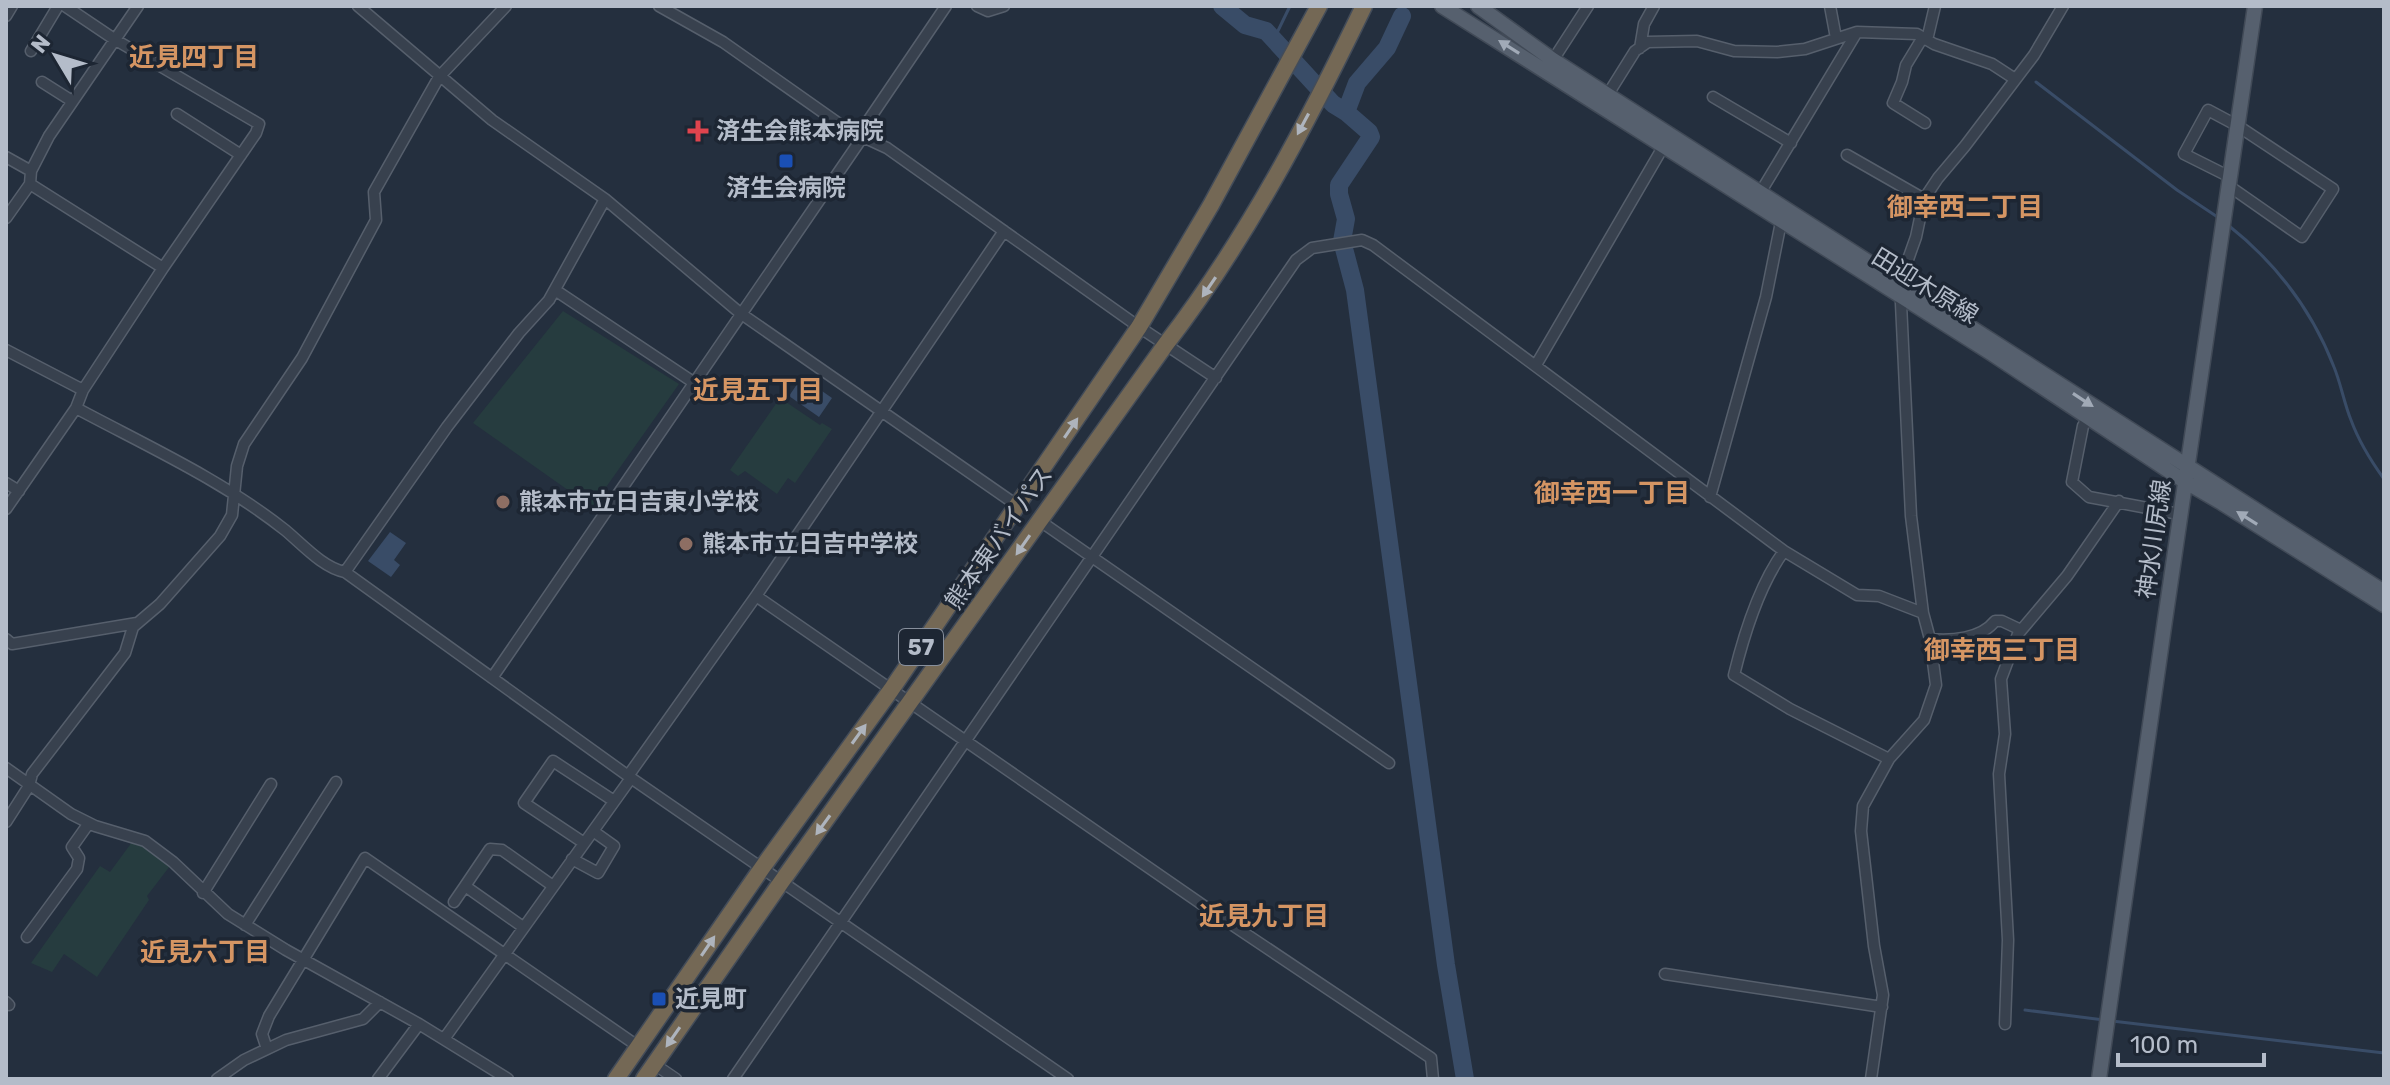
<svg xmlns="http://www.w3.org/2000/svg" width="2390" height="1085" viewBox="0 0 2390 1085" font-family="Rubik,'Noto Sans JP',sans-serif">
	<rect width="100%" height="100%" fill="#242f3e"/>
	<path fill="#263c3f" d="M563,311L679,384L592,507L473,423Z
		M780,398L820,425L822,423L832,429L795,483L788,478L777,494L745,471L738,476L730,470Z
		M135,838L173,862L147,896L149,900L97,977L64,954L52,972L31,963L100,866L110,872Z"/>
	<path fill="#394c67" d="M802,377L832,398L819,417L789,396Z
		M390,532L406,543L394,560L400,565L391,577L368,561Z"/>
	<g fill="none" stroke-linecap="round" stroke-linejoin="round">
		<path stroke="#394c67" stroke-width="3" d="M1273,41L1290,6
			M2036,82L2177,190L2219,218
			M2228,225C2276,263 2312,310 2334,367C2341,384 2344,403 2351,420C2359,442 2371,461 2384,479
			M2025,1010L2104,1020
			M2112,1021L2384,1053"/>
		<path stroke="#394c67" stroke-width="18" d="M1222,6L1245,25L1266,31L1333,104L1346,112
			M1402,16L1387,48L1357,83L1346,112L1369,132L1371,137L1339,185V194L1346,219L1342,241L1355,290L1446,965L1465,1079"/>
		<defs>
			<path id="minor" d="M358,6L492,120L605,199L740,313L1018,506
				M659,6L723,42L848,130L887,148L1139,327L1216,378
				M977,6L988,11L1004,6
				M1830,6L1836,38
				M6,16L12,6
				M1923,37L1906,65L1902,82L1893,103L1925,123
				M1927,40L1935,6
				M1640,48L1644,24L1654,6
				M31,51L58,6
				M1553,60L1588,6
				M42,82L72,101
				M1713,97L1791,143
				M1605,99L1635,51L1648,42L1697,41L1734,51L1777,52L1805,49L1857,32L1917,34L1934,44L1992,64L2015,79
				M177,114L241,155
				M1847,155L1924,199
				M6,157L31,171
				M30,184L163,268
				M2229,186L2302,237L2333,189L2238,126L2208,110L2184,154L2230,177
				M1757,198L1857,32
				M6,218L30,184L31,171L49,136L138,6
				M555,290L693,382
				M6,350L83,390
				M1536,365L1666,142
				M76,408C147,446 222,480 285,530C302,544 323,568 345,572L631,778L1068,1079
				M2088,418L2083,426L2072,482L2089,497L2179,514
				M6,483L19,491
				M1710,497L1766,297L1782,217
				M6,509L76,408L83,390L163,268L256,133L259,124L114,39L65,6
				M1040,521L1389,763
				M1784,551C1759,585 1744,634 1734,675L1790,709L1889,759
				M345,572L447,427L519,333L549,300L605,199
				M756,596L1210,910L1431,1058L1433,1079
				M6,639L12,644L137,623
				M1930,639C1951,641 1981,639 1995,621H2002L2021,630
				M492,678L864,135L866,124L946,6
				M6,768L71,814L95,826L145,841L173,862L228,914L286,950L419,1024L508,1079
				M628,776L756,596L1004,231
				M6,822L29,786L32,774L125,653L133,627L160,604L220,536L232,515L237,466L244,444L302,358L376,220L374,192L439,77L506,6
				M584,843L524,803L553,761L614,801
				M572,859L598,873L614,846L593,831
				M203,893L271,784
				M454,902L465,886
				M245,925L336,782
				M523,927L465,886L490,849L502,850L553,886
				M27,937L77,869L79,858L72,847L89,823
				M1665,974L1882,1007
				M6,1002L9,1005
				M2005,1024L2008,940L1999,774L2005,734L2001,679L2018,634L2067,576L2119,501
				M444,1039L631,778
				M267,1049L262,1034L269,1016L365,858L639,1047
				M654,1064L676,1079
				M217,1079L244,1060L286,1040L363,1019L380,1002
				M378,1079L419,1024
				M733,1079L1296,260L1312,248L1362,240L1373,245L1784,551L1857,595L1879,596L1923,613
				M1871,1079L1883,995L1874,946L1861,831L1863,806L1889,759L1924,720L1936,685L1930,639L1923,613L1911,516L1900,282L1916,237L1924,199L1938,178L1965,146L2034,55L2063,6"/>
			<path id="major" d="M1442,6L1991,353L2184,481L2222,503L2384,605
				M1478,6L1553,60L2384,592
				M2099,1079C2150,721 2202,364 2255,6"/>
			<path id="highway" d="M616,1079L762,868L891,690L1139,327L1211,205L1319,6
				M644,1079L782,881L1166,344C1246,240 1307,124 1364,6"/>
		</defs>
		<use href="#minor" stroke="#565f6c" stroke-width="13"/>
		<use href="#major" stroke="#414a57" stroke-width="17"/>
		<use href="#highway" stroke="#434c59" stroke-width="19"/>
		<use href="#minor" stroke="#38414e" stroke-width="10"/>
		<use href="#major" stroke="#56606e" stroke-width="14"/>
		<use href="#highway" stroke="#746855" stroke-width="16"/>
	</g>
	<defs><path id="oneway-solid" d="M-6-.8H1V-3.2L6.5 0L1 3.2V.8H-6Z" transform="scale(2)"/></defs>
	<g fill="#a1aab7">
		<use href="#oneway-solid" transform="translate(1509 47) rotate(-148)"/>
		<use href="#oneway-solid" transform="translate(2083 400) rotate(33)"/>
		<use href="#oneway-solid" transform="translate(2247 518) rotate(-148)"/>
	</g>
	<g fill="#aeb4bd">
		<use href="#oneway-solid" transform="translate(1303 124) rotate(118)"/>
		<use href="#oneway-solid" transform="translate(1209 287) rotate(124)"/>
		<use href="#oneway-solid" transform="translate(1071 428) rotate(-56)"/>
		<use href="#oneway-solid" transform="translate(1023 545) rotate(125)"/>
		<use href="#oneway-solid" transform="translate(859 734) rotate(-54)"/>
		<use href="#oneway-solid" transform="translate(823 825) rotate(126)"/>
		<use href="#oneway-solid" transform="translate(708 946) rotate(-56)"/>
		<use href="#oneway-solid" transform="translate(673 1037) rotate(125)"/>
	</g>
	<path fill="#e0444e" stroke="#1d2633" stroke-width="3" d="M694 119h8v8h8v8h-8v8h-8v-8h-8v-8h8z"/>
	<g fill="#1a4fb4" stroke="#1d2633" stroke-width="3">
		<rect x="778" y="153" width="16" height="16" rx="4"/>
		<rect x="651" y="991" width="16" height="16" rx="4"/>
	</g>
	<g fill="#8d6e63" stroke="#1d2633" stroke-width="3">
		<circle cx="503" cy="502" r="8"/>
		<circle cx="686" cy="544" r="8"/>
	</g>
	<g text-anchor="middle" stroke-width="7" stroke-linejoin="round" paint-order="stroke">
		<rect fill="#1d2633" stroke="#878f9c" stroke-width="2" x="899" y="629" width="44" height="36" rx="6"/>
		<g font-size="22" font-weight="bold" fill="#b4bcc9">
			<text x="921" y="655">57</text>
		</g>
		<g font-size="24" font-weight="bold" fill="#b4bcc9" stroke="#1d2633" text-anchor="start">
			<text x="716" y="139">済生会熊本病院</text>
			<text x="786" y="196" text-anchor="middle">済生会病院</text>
			<text x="519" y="510">熊本市立日吉東小学校</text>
			<text x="702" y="552">熊本市立日吉中学校</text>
			<text x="675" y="1007">近見町</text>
		</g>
		<g font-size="24" fill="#b4bcc9" stroke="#1d2633">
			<text transform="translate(1925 286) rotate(32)" y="8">田迎木原線</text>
			<text transform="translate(999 538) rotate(-55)" y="8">熊本東バイパス</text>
			<text transform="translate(2154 539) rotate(-82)" y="8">神水川尻線</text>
		</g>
		<g font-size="26" font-weight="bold" fill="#d59563" stroke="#1d2633">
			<text x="194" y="66">近見四丁目</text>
			<text x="1965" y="216">御幸西二丁目</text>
			<text x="758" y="399">近見五丁目</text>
			<text x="1612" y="502">御幸西一丁目</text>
			<text x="2002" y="659">御幸西三丁目</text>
			<text x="1264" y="925">近見九丁目</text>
			<text x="205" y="961">近見六丁目</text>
		</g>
	</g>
	<rect width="2390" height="1085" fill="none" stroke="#b4bcc9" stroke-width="16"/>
	<g transform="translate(56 56) rotate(308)" stroke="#1d2633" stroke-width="6" paint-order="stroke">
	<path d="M0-6L14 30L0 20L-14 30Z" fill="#b4bcc9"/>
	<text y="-12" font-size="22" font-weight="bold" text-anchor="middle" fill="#b4bcc9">N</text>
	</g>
	<path d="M2118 1053v12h146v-12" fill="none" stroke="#b4bcc9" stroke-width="4"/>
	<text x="2130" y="1053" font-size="24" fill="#b4bcc9" stroke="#1d2633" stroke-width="6" paint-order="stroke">100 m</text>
</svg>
